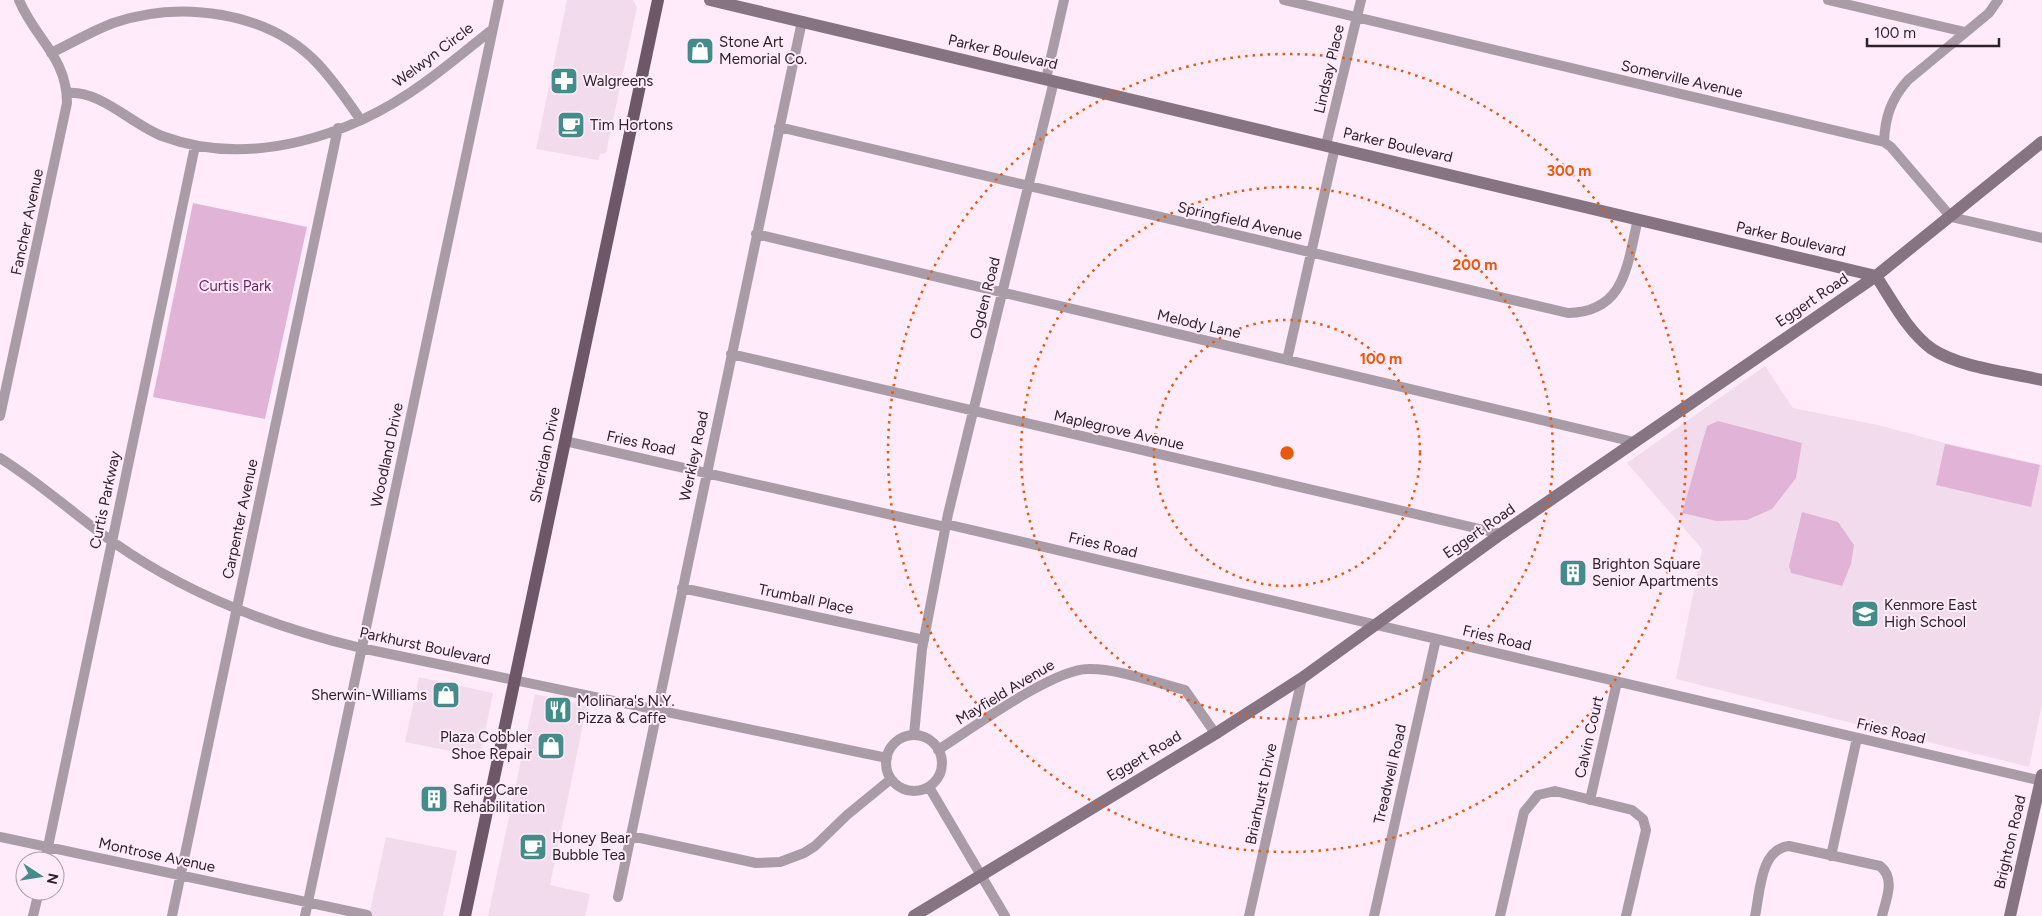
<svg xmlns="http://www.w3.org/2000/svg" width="2042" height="916" viewBox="0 0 2042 916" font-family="Figtree,sans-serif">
	<rect width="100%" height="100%" fill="#ffebfa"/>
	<path fill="#f2dbed" d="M567,0H633L637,7L606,153L600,154L598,160L536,149Z
		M1765,366L1793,408L1878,425L1945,443L2042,465V705L2029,767L1676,679L1702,549L1627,463Z
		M419,677L493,693L480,757L405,742Z
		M535,694L587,705L550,885L590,894L585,916H488Z
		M386,837L457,851L443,916H369Z"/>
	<path fill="#e1b4d7" d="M193,203L307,227L265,419L153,397Z
		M1718,421L1802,443L1796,478L1772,509L1747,520L1717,521L1682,513L1707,426Z
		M1945,444L2040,465L2031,507L1936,485Z
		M1802,512L1838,522L1854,545L1851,564L1842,586L1791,573L1789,566Z"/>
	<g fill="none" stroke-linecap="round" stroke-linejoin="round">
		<path stroke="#aa9ca7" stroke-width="10" d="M1284,0L1884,142L1891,147L1951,217L2042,238
			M1828,0L1965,32
			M51,53C72,43 92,31 113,23C180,0 268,11 318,64C334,81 347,100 360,119
			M1046,79L1064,0
			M67,93C101,90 131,124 162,136C250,169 351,136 424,83C448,66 470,47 493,29
			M779,127L1568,313C1626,312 1627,264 1638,219
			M1884,142C1885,117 1891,99 1908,80L1989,13L1998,0
			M1326,145L1361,0
			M756,234L1634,442
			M731,354L1501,534
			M1287,360L1335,147
			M0,416L67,103C67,57 35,39 19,0
			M565,441L945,527
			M0,458C40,483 75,515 113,542C188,595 272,627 361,648L887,758
			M946,524L2042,781
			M682,588L924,640
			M914,735L922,649L948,514L1054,81
			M886 763a28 28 0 1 1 56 0a28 28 0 1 1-56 0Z
			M938,750C971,729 1053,669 1088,669C1116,668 1157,683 1185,690L1215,733
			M929,787L1005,916
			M1590,800L1617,682
			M631,836L756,863L780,862L804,853L815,846L847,815L891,779
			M0,837L367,915
			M1831,856L1857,738
			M45,861L195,146
			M618,897L802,21
			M33,916L39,891
			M172,916L338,128
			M305,916L499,0
			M1249,916L1302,678
			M1374,916L1436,639
			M1500,916L1524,812L1538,795L1555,791L1632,810L1643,819L1646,830L1626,916
			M1755,916C1760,893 1760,849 1789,846L1880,866C1896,879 1886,899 1882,916"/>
		<path stroke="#877482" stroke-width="12" d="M710,0L1876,276C1892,300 1908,332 1932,349C1961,368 2008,372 2042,380
			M914,916L1218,732L1302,678L1501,534L1876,276L2042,142
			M2010,916L2042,775"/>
		<path stroke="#6e5769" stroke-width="12" d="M465,916L658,0"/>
	</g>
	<g fill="none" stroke="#e8590c" stroke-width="2.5" stroke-dasharray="2.5 5">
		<circle cx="1287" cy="453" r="133"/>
		<circle cx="1287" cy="453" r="266"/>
		<circle cx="1287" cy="453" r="399"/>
	</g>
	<defs>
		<symbol id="shop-square" viewBox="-11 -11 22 22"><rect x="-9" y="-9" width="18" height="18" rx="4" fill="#448c89" stroke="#ffebfa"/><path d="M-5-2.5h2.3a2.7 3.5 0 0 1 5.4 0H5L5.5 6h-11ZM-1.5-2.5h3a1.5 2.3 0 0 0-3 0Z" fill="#fff"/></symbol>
		<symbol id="pharmacy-square" viewBox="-11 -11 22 22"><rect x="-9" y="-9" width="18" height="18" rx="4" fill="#448c89" stroke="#ffebfa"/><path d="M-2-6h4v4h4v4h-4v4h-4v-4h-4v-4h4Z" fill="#fff"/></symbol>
		<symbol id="cafe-square" viewBox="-11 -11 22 22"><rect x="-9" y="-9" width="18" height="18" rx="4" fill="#448c89" stroke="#ffebfa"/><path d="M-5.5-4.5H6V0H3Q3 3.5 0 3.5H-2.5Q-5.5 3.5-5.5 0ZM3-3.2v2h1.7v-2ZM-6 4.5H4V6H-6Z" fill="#fff"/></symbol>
		<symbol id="building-square" viewBox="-11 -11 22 22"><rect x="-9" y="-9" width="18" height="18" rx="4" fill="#448c89" stroke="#ffebfa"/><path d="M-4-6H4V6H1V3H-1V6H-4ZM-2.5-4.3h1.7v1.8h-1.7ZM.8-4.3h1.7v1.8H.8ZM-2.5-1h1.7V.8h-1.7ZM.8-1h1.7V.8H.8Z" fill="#fff"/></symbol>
		<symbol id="school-square" viewBox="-11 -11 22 22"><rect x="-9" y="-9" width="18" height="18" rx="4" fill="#448c89" stroke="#ffebfa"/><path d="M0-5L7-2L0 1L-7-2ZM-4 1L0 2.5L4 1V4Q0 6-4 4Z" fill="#fff"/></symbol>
		<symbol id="restaurant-square" viewBox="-11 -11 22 22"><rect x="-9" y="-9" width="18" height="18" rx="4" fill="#448c89" stroke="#ffebfa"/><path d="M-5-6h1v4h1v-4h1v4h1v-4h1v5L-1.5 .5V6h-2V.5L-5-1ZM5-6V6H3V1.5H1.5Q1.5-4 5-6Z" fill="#fff"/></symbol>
	</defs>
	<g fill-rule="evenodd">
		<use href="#shop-square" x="684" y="35" width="32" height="32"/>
		<use href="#pharmacy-square" x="548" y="65" width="32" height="32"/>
		<use href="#cafe-square" x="555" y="109" width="32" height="32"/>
		<use href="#building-square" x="1557" y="557" width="32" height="32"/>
		<use href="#school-square" x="1849" y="598" width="32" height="32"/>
		<use href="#shop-square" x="430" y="679" width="32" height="32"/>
		<use href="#restaurant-square" x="542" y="694" width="32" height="32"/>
		<use href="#shop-square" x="535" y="730" width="32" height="32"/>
		<use href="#building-square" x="418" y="783" width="32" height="32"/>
		<use href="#cafe-square" x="517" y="831" width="32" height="32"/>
	</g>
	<g text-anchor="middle" stroke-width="4" stroke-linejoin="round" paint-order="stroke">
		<g font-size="15" fill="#2d212a" stroke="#ffebfa" text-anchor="start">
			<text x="719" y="47">Stone Art<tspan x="719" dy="17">Memorial Co.</tspan></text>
			<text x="583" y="86">Walgreens</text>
			<text x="590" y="130">Tim Hortons</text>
			<text x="1592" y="569">Brighton Square<tspan x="1592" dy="17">Senior Apartments</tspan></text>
			<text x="1884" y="610">Kenmore East<tspan x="1884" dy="17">High School</tspan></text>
			<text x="427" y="700" text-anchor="end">Sherwin-Williams</text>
			<text x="577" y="706">Molinara's N.Y.<tspan x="577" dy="17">Pizza &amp; Caffe</tspan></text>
			<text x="532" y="742" text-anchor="end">Plaza Cobbler<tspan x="532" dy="17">Shoe Repair</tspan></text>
			<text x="453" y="795">Safire Care<tspan x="453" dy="17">Rehabilitation</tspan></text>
			<text x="552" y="843">Honey Bear<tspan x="552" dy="17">Bubble Tea</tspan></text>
		</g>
		<g font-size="15" fill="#2d212a" stroke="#ffebfa">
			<text transform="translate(1003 52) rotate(13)" y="5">Parker Boulevard</text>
			<text transform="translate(433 55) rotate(-37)" y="5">Welwyn Circle</text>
			<text transform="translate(1329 69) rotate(-77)" y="5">Lindsay Place</text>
			<text transform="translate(1682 79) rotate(13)" y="5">Somerville Avenue</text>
			<text transform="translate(1398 145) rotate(13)" y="5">Parker Boulevard</text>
			<text transform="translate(1240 221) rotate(13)" y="5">Springfield Avenue</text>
			<text transform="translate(27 222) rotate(-78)" y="5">Fancher Avenue</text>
			<text transform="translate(1791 239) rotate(13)" y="5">Parker Boulevard</text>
			<text transform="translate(985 298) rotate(-76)" y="5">Ogden Road</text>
			<text transform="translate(1812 300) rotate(-34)" y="5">Eggert Road</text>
			<text transform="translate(1199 324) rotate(13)" y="5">Melody Lane</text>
			<text transform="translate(1119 430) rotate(13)" y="5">Maplegrove Avenue</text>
			<text transform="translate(641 443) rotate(12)" y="5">Fries Road</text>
			<text transform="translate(387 455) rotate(-78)" y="5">Woodland Drive</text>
			<text transform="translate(545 455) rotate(-78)" y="5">Sheridan Drive</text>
			<text transform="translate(694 456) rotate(-78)" y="5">Werkley Road</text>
			<text transform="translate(105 500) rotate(-78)" y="5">Curtis Parkway</text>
			<text transform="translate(240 519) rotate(-78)" y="5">Carpenter Avenue</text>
			<text transform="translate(1479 531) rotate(-35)" y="5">Eggert Road</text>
			<text transform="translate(1103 545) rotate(13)" y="5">Fries Road</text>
			<text transform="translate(806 599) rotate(12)" y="5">Trumball Place</text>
			<text transform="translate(1497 638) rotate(13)" y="5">Fries Road</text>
			<text transform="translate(425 646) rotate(12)" y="5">Parkhurst Boulevard</text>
			<text transform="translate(1005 692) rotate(-31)" y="5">Mayfield Avenue</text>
			<text transform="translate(1891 731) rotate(13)" y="5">Fries Road</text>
			<text transform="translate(1589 737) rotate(-77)" y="5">Calvin Court</text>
			<text transform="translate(1144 756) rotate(-31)" y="5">Eggert Road</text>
			<text transform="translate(1390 774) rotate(-77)" y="5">Treadwell Road</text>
			<text transform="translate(1261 794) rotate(-78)" y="5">Briarhurst Drive</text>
			<text transform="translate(2010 842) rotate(-77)" y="5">Brighton Road</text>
			<text transform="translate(157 855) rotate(12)" y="5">Montrose Avenue</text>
		</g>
		<g font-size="15" fill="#731f67" stroke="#ffebfa">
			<text x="235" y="291">Curtis Park</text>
		</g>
	</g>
	<circle cx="1287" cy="453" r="8" fill="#e8590c" stroke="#ffebfa" stroke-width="2.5"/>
	<g font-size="15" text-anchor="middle" font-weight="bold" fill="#e8590c" stroke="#ffebfa" stroke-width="4" stroke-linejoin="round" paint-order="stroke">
		<text x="1569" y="176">300 m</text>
		<text x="1475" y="270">200 m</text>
		<text x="1381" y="364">100 m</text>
	</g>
	<g transform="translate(40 876) rotate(102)"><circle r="24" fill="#ffebfa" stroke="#ab9aa7"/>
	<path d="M0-4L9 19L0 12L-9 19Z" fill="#448c89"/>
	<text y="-8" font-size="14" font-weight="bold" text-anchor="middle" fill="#2d212a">N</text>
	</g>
	<path d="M1867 38v8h132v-8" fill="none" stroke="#2d212a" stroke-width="2.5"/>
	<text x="1874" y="38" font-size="15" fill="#2d212a" stroke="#ffebfa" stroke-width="4" paint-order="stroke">100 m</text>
</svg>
